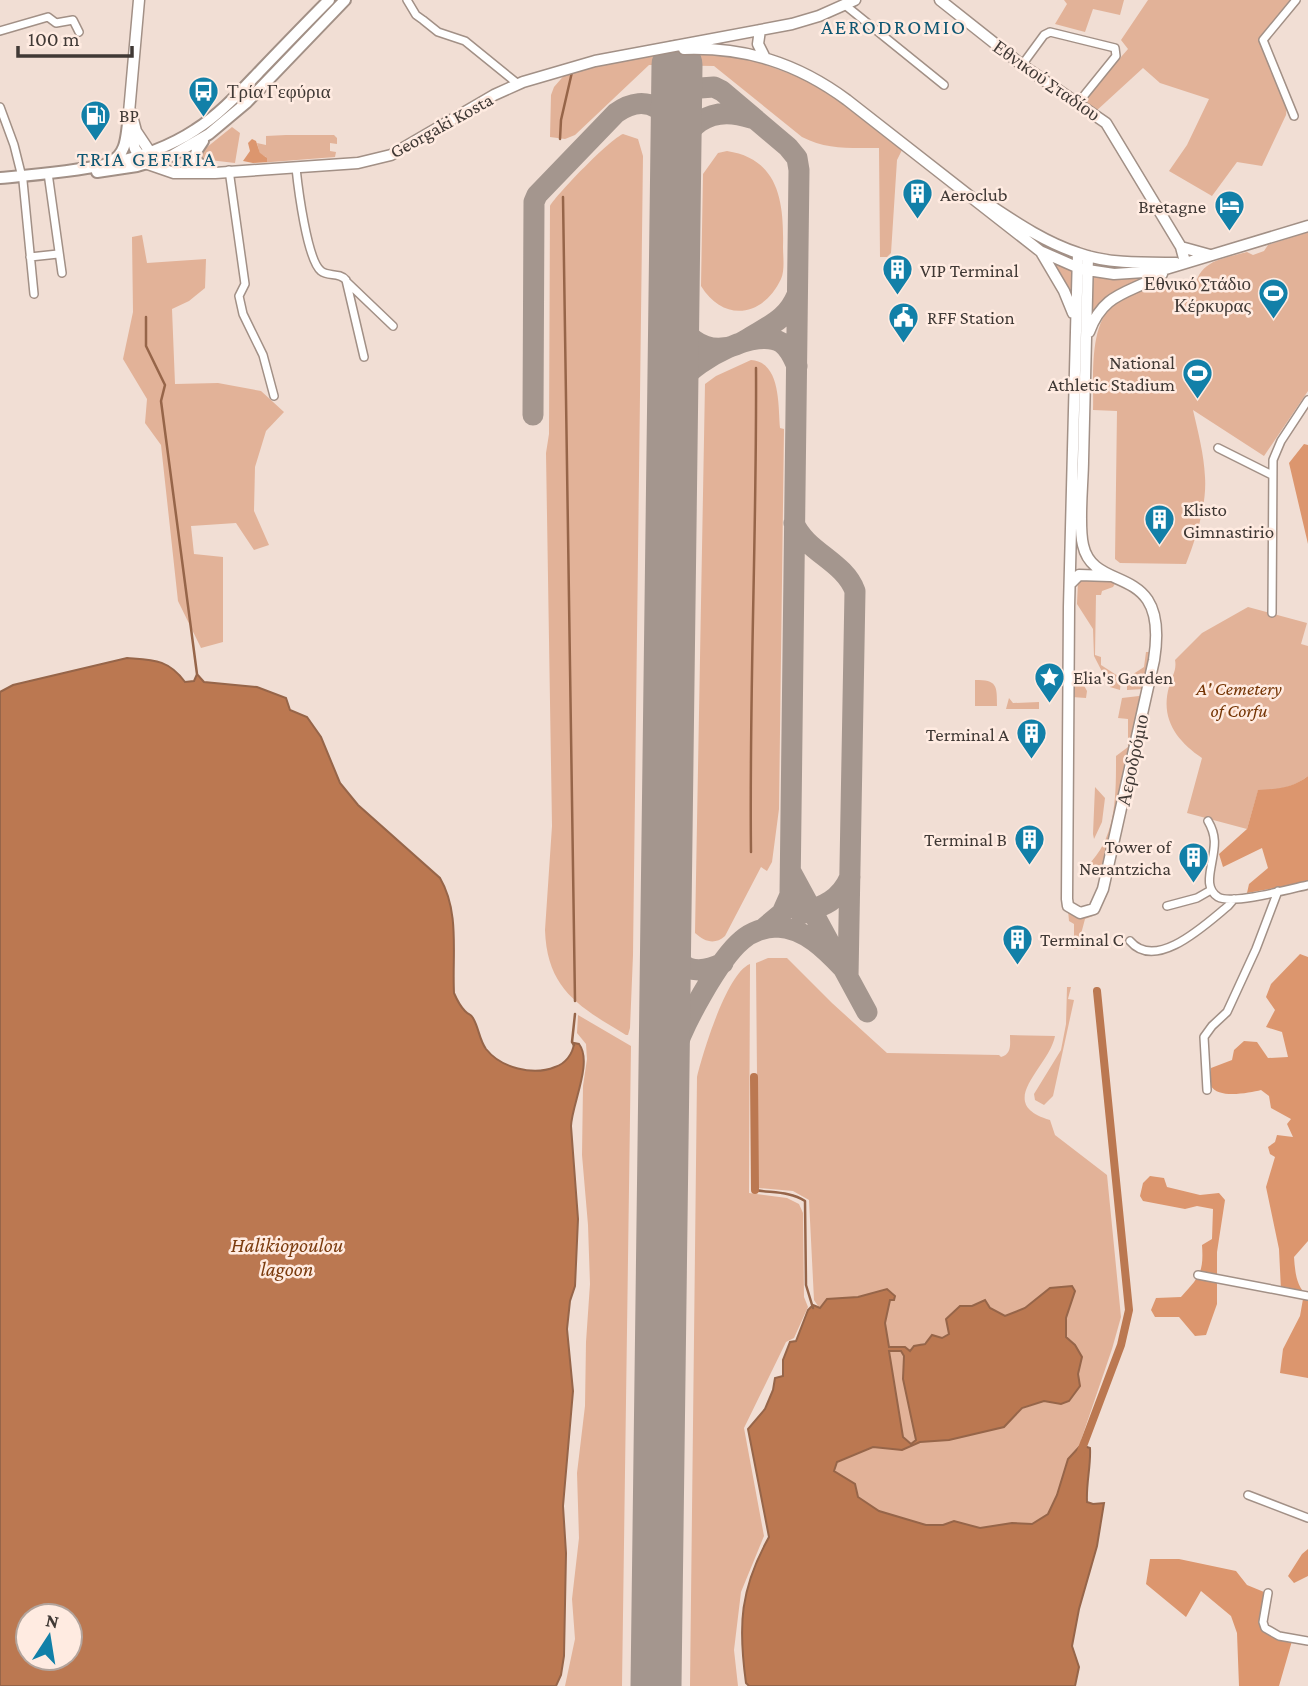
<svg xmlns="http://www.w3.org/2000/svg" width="1308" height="1686" viewBox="0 0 1308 1686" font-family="'Crimson Pro',serif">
	<rect width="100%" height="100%" fill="#f1ded4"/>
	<path fill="#e2b298" d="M1064,0H1124L1120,15L1093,9L1085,32L1055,24L1067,4Z
		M1148,0H1290L1259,40L1287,102L1286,115L1262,166L1237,162L1212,196L1169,171L1187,145L1209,99L1160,83L1143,68L1095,112L1081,103L1128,49L1121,40Z
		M704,52L739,55L815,83L880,130L902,150L897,160L891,253L887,257H880L879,148C852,148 827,150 802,137L714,66L649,65L575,135L565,139L550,137L551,95L554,87L567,72L645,55Z
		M232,127L240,133L235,163L201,159V152Z
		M623,134L638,139L643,156L633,955L630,1028L628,1035H626C580,1007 547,990 545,930L552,826L546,453L549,434L550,206C557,194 610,139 623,134Z
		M286,135H334L337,138V144L330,143V151L336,152L335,157L258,163L267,162L266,157L260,154L257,143L266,145V136Z
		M727,151C779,159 784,202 783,247C783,256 785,270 781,279C763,317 724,323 701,286L703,174L718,153Z
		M1308,232V391L1264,456L1193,410C1198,432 1204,454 1205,477C1207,505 1196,538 1186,564L1120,563L1115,559L1117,411L1093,410C1094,379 1088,325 1114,304C1127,293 1148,288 1165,282H1171L1175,288L1194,291C1198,260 1222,259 1247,252L1253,255L1264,251L1268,245Z
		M142,235L147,263L206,259L205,288L189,301L172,309L175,384L218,383L261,391L284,412L266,431L255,467L254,511L269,545L254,550L236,523L191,526L194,554L223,557V642L201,648L178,601L161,445L145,423L147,399L123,359L133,312L132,237Z
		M1054,263L1072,271L1073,295Z
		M1092,275L1140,279V281L1109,295L1092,317L1090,316Z
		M751,360C781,362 778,406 780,428L784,429L779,809L772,862L767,871L761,867L725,936C715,945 705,942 695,933L705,384L716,376Z
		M1080,579H1113L1140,593L1152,607L1153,652L1144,689L1127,690V678L1144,667L1146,652H1151C1152,609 1155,604 1116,582L1113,587L1102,591L1101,595H1096L1095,655L1101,657V665L1121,678L1120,690L1110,687L1094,656L1093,629L1077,604L1078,582Z
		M1248,607L1307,623L1301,644L1308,646V776C1293,788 1277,790 1258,791L1247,829L1187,813L1202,758C1177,741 1160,719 1169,687C1172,676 1177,670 1175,660L1202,633Z
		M1043,669L1059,670L1058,691H1043Z
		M1072,672L1077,673L1087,691L1086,698L1072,697Z
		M975,680C997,680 997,685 997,706H975Z
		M1139,696L1143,697L1101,878L1087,866C1117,838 1116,794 1116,756L1128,747V719L1118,718L1122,698Z
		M1009,698L1013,703L1039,702V709H1006Z
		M1095,787L1105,798L1102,822L1094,839L1093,834Z
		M1068,910L1075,916L1093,914V916L1085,919L1077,949H1074V924L1069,921Z
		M768,958H787L832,1003L887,1053L999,1055L1001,1057C1012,1054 1010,1044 1010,1035L1055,1036C1049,1068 993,1103 1050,1120L1055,1135L1107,1175L1121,1317L1112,1349L1081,1440V1445L1068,1459L1057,1495L1048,1514L1032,1524L1017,1523L979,1528L954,1521L943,1525H926L879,1511L858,1497L855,1484L834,1472L837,1462L873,1446L902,1450L920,1442L949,1440L1004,1427L1022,1409L1044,1401L1061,1404L1079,1386L1078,1374L1082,1357L1075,1345L1066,1337V1318L1071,1298L1050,1288L1025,1308L1004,1316L990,1308L960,1306L948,1325L949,1333C938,1342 918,1341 910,1351L905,1347H889L885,1323L890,1299L887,1289L858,1297L827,1299L820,1309L814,1300L809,1200L793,1191L758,1188L756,963Z
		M750,964L749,1193L787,1198L799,1204L803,1213L804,1297L808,1307L794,1338L786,1342L744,1428L764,1536L741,1592L734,1650L738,1686H690L697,1077C703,1052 727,973 750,964Z
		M1067,987H1071L1068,999L1074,1000L1053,1096L1044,1105L1035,1100L1034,1094L1061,1050L1066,1024Z
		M578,1015L631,1046L622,1686H565L575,1639L572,1599L579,1538L577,1473L585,1406L586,1342L590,1284L588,1225L582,1155L583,1086L587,1059L586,1044L577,1033Z
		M889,1351H902L904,1356L903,1379L916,1440L910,1445L903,1437Z"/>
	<path fill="#dc966e" d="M252,139L256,141L260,153L267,158V162L253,163L243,161L250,151L248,143Z
		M1304,444L1308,445V544L1289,463Z
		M1308,776V882L1247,893L1249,884L1268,868L1262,848L1223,867L1219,854L1247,829L1258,790C1277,789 1293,788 1308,776Z
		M1300,954L1308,957V1241L1294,1257C1295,1271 1296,1287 1308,1296V1378L1280,1373L1283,1349L1300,1316L1303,1299L1300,1294L1281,1290L1279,1249L1266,1187L1275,1157L1270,1154L1268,1147L1275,1142L1277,1135L1293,1137L1287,1124L1291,1119L1271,1108L1269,1096L1261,1090C1249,1093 1218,1099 1211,1086C1209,1081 1211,1073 1211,1068L1232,1060L1234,1050L1244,1041L1257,1042L1268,1058L1288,1057L1282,1032L1266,1027L1275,1010L1266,997L1271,984Z
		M1150,1176L1164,1178L1167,1187L1200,1195L1219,1193L1225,1200L1217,1252V1304L1206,1335L1195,1336L1179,1317H1155L1151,1310L1156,1298L1181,1297C1199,1277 1204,1273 1202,1245L1212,1239L1213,1209L1197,1206L1185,1209L1143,1201L1140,1196L1143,1183Z
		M1308,1549V1576L1294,1583L1288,1576L1302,1554Z
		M1150,1559H1179L1236,1571L1247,1585L1264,1592L1261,1625L1292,1641L1279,1686H1239L1237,1633L1231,1616L1201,1591L1186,1617L1146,1584Z"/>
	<path fill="#bb7851" stroke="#966549" stroke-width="2" fill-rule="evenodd" d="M127,658C153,660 168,659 185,682L194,681L197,674L204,682L257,687L286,698L290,710L307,717L321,737L340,783L358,805L440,878C460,912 452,955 454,993C457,1000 460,1006 465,1011C470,1016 470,1013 473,1018C479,1028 479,1039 486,1049C501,1068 533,1076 555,1067C565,1064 573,1054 574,1043L579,1044C593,1062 572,1104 571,1126L578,1219L575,1286L570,1301L567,1329L573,1391L563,1506L566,1553L564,1656L561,1675L556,1686H0V692L13,685ZM70,1616V1658H28V1616Z
		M1072,1286L1075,1291L1066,1318V1337L1075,1345L1082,1357L1078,1374L1080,1386L1069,1401L1061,1404L1044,1401L1022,1408L1004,1427L949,1440L920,1442L902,1450L873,1447L837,1462L834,1471L855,1484L858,1497L879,1511L926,1525H943L954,1521L980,1528L1012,1523L1032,1524L1048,1514L1057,1495L1068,1459L1081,1445L1090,1448C1091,1466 1086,1483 1087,1502L1093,1504L1104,1503L1097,1546L1079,1609L1072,1646L1079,1667L1075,1686H749L746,1683C738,1625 740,1589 769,1537L748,1429L765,1409L773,1390L775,1378L783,1376V1360L790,1342L796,1341L808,1310L813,1305L820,1308L827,1299L858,1297L887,1289L895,1296L894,1300H890L885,1323L889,1347H905L910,1351L914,1346L925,1344L932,1335L942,1338L949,1334L946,1319L960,1306H972L985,1300L990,1308L1005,1316L1025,1308L1050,1288ZM889,1351H901L904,1356L903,1379L916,1440L911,1444L903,1437Z"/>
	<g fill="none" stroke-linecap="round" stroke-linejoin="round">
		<path stroke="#966549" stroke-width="2.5" d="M560,139L561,120L572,72
			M563,197L575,1001
			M146,317V346L165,385L161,401L197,674
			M751,852C749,691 757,529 756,368
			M574,1045L572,1042L575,1014
			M755,1190C771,1193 790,1191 805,1201L806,1285L813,1308"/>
		<path stroke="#bb7851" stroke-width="8" d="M754,1077L755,1190
			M1080,1454L1121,1345L1129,1310L1097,991"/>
		<path stroke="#a4968e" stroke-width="21" d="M700,88L714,87L722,91L788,147L797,158L799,170L790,895L782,913L763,929
			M676,167C682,125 709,104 751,118
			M674,303C678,334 703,357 736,345C744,342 752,336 759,332C777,322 789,314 797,295
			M673,401C675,394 677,387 681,381C697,360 757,326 782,343C790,349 793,357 797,366
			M533,415L534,202L537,195L616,113C648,90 674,112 676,147
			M794,523C806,552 844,561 855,591L848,977
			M791,872L867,1012
			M801,914C824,906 840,900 850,877
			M666,919C669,956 682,983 723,963
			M664,1125C666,1101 667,1078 674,1055C682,1026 719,959 742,940C751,932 765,927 777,927C805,928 826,950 844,969"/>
		<path stroke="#a4968e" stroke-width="51" d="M656,1686L677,65"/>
		<defs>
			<path id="street" d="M407,0L416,15L423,20L438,32L465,41L518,84
				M845,5L944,85
				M0,31L48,17L56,23L73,20L79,32
				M1022,65L1044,35L1050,32L1115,48L1116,56L1078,103
				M0,107L14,145L23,181L34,294
				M1294,116L1263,40L1296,0
				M296,168C298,187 307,260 321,271C328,277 339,272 346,280L364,357
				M229,170L245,284L239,296L243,314L263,355L274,396
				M48,173L62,273
				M30,257L58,254
				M348,283L393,326
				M1218,448L1272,475
				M1272,613L1273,460L1281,441L1308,400
				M1208,821C1218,838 1214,849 1211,867C1209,878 1207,890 1218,897C1232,905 1290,889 1308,885
				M1167,906L1197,898L1211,890
				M1130,941C1156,972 1206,924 1228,906L1234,899
				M1207,1090L1204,1037L1212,1026L1227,1012L1256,949L1278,891
				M1198,1275L1308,1296
				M1248,1495L1308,1518
				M1268,1593L1263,1622L1265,1628L1279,1636L1308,1641"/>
			<path id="secondary" d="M139,0L128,124L135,149L145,163L174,173H215L358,163L391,155L494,95L523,82L595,61L792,24L819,16L855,0
				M940,0L1022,65L1106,123L1181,247L1185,262
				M760,30L758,44L765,58
				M684,49C746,47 797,63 847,100L1040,251L1081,269L1114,274L1159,271L1308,226
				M131,112L136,131L154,158
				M991,206C1018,224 1047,243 1078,253C1108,264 1145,263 1176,263
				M1181,247L1210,255
				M1041,252L1064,291L1073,313
				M1078,253L1069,607L1067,899L1068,906L1080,913L1094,909L1103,889L1154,660C1170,559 1094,596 1083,545C1078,525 1083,482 1083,460C1085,392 1086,324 1088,256
				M1089,332C1104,291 1130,294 1162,274
				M1070,584L1079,575L1110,576"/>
			<path id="primary" d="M203,141L197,150L195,158L198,163L211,169
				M112,161C126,153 126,138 128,124
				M97,172L137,166L171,156L209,134L246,103L345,0
				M0,178C66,172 139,167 195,130C219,115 239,93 258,73C282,48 305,24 329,0"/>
		</defs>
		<use href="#street" stroke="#a29086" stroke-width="10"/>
		<use href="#secondary" stroke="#a29086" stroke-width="13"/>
		<use href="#primary" stroke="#a29086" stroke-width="14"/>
		<use href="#street" stroke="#fff" stroke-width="7"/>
		<use href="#secondary" stroke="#fff" stroke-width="10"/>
		<use href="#primary" stroke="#fff" stroke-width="10"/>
	</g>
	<defs>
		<symbol id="bus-pin" viewBox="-11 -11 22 30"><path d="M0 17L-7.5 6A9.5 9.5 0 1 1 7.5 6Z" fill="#1280a8" stroke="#ffebe1"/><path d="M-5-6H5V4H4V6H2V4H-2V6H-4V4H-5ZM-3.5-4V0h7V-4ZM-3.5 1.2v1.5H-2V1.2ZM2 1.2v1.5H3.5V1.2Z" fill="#fff"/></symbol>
		<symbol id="fuel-pin" viewBox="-11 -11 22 30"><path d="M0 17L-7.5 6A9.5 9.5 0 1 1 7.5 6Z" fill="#1280a8" stroke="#ffebe1"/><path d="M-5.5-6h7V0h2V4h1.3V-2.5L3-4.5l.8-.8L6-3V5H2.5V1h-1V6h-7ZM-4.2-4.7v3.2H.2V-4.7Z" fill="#fff"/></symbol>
		<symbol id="building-pin" viewBox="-11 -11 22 30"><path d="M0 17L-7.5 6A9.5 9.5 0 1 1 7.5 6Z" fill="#1280a8" stroke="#ffebe1"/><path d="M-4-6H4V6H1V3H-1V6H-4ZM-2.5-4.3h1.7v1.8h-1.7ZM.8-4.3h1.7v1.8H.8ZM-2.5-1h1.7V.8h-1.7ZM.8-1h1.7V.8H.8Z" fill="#fff"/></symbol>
		<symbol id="hotel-pin" viewBox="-11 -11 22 30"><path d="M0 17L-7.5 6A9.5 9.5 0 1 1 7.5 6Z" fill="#1280a8" stroke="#ffebe1"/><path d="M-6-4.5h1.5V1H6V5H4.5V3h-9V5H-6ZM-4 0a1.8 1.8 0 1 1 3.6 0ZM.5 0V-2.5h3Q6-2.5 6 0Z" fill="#fff"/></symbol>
		<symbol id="stadium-pin" viewBox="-11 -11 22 30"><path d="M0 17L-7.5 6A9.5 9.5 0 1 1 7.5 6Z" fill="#1280a8" stroke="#ffebe1"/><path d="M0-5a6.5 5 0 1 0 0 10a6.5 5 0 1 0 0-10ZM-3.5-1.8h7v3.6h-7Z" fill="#fff"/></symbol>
		<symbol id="civic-pin" viewBox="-11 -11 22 30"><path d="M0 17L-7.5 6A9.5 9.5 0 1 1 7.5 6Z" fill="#1280a8" stroke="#ffebe1"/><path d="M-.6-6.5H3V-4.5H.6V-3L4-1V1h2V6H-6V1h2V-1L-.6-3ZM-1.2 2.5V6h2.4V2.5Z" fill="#fff"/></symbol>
		<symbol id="sight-pin" viewBox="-11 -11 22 30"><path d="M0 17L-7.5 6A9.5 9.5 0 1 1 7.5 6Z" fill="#1280a8" stroke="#ffebe1"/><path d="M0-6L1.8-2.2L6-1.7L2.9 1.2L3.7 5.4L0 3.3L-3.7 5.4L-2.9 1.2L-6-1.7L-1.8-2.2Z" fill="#fff"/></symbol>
	</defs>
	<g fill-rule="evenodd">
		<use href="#bus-pin" x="186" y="74" width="35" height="47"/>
		<use href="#fuel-pin" x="78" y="98" width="35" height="47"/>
		<use href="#building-pin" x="900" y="176" width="35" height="47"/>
		<use href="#hotel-pin" x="1212" y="188" width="35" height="47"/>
		<use href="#building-pin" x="880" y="252" width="35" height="47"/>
		<use href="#stadium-pin" x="1256" y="276" width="35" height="47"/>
		<use href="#civic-pin" x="886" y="300" width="35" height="47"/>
		<use href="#stadium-pin" x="1180" y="356" width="35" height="47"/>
		<use href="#building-pin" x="1142" y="502" width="35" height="47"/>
		<use href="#sight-pin" x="1032" y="660" width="35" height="47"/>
		<use href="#building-pin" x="1014" y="716" width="35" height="47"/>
		<use href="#building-pin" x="1012" y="822" width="35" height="47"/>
		<use href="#building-pin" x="1176" y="840" width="35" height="47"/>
		<use href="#building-pin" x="1000" y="922" width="35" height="47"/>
	</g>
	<g text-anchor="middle" stroke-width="5" stroke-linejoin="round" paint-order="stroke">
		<g font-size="19" fill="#403935" stroke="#ffebe1">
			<text transform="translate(1047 80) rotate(35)" y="7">Εθνικού Σταδίου</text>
			<text transform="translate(441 125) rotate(-29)" y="7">Georgaki Kosta</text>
			<text transform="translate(1132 760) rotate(-78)" y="7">Αεροδρόμιο</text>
		</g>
		<g font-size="19" fill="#403935" stroke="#ffebe1" text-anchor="start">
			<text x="227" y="98">Τρία Γεφύρια</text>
			<text x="119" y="122">BP</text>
			<text x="940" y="201">Aeroclub</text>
			<text x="1206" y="213" text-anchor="end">Bretagne</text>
			<text x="920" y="277">VIP Terminal</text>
			<text x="1251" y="290" text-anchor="end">Εθνικό Στάδιο<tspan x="1251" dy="22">Κέρκυρας</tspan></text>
			<text x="927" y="324">RFF Station</text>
			<text x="1175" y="369" text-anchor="end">National<tspan x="1175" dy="22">Athletic Stadium</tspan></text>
			<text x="1183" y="516">Klisto<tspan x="1183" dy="22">Gimnastirio</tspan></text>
			<text x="1073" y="684">Elia's Garden</text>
			<text x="1009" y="741" text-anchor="end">Terminal A</text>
			<text x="1007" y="846" text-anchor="end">Terminal B</text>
			<text x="1171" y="853" text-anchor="end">Tower of<tspan x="1171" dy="22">Nerantzicha</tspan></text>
			<text x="1040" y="946">Terminal C</text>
		</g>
		<g font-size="19" font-style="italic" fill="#753505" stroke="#ffebe1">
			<text x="1239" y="695">A' Cemetery<tspan x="1239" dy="22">of Corfu</tspan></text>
		</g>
		<g font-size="21" letter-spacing="2" fill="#0f5773" stroke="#ffebe1">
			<text x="894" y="34">AERODROMIO</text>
			<text x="147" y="166">TRIA GEFIRIA</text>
		</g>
		<g font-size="21" font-style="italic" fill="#7b3b0e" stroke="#ffebe1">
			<text x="287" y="1252">Halikiopoulou<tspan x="287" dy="24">lagoon</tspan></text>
		</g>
	</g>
	<g transform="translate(49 1637) rotate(12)"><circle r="33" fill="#ffebe1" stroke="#b3a49c" stroke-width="2"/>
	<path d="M0-5L12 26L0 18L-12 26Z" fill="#1280a8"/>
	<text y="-10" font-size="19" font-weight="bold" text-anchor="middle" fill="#403935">N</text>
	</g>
	<path d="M18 46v10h114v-10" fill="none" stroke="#403935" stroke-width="3.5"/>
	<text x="28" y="46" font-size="21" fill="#403935" stroke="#ffebe1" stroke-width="5" paint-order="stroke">100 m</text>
</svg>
